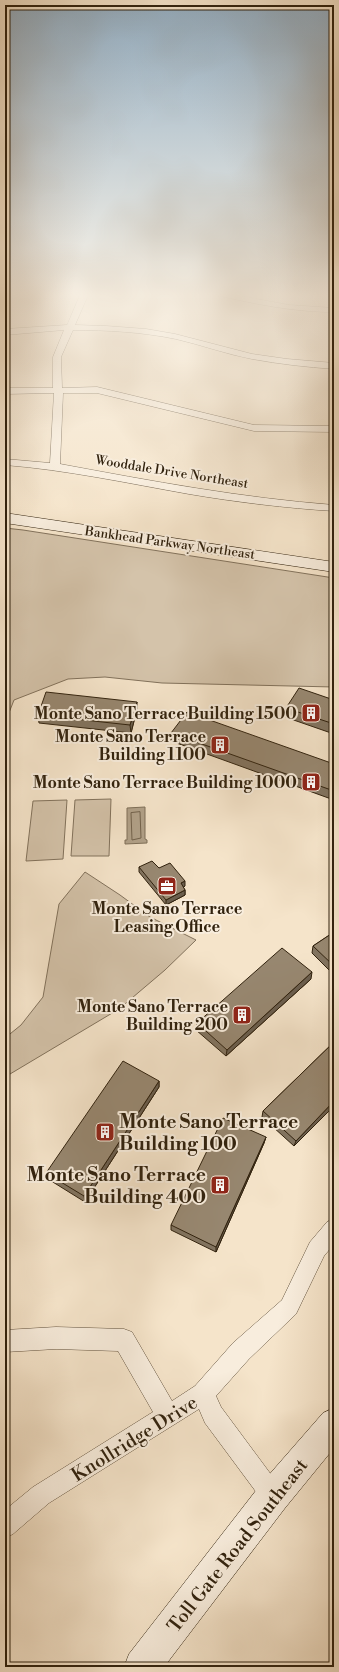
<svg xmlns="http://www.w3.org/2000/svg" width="339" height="1672" viewBox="0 0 339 1672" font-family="'Libre Bodoni',serif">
	<rect width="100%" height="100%" fill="#f5e4ca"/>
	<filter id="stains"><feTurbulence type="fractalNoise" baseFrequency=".005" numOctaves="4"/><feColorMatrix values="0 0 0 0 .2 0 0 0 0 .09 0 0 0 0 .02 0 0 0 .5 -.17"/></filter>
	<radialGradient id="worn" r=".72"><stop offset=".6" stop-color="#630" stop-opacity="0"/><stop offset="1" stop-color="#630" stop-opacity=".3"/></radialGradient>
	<path fill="#d4c3aa" stroke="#82725c" d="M5,528L23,530L334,578V687L162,683L105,677L68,679L14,700L5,723Z
		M111,799L109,856H71L75,800Z
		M67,800L63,859L26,861L33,801Z
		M85,872L120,895L150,917L196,940L165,970L119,1009L5,1077V1038L21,1025L43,997L59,904Z"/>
	<path fill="#b2a28a" stroke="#7e6f58" d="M145,807V839L147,840V843L125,844V840H127V808Z"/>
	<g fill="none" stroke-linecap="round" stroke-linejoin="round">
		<path stroke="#72624c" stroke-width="1" d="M140,812L141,838L132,840L131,813Z"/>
		<defs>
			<path id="street" d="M81,293H89L75,325L106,326L146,329L175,334L252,354L287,359L334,363V369C307,367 279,364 252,359C226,354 202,345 176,339C142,332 107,330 73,330L61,357L62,388L97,387L254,425L334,426V432L254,431L97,393H63L60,464C151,481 242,498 334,505V511C286,508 236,502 189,494C127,483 67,470 5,465V459L50,463L54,393L5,394V388H53V357L64,330L5,335V329L67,325Z
				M212,293H225L289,305L334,308V312C294,312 255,304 216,295Z
				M334,1219V1244L324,1256L296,1314L249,1359L216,1396L221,1407L281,1488L285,1496L281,1504L273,1508L265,1504L205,1423L199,1409L49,1503L13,1534L5,1538V1510L33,1487L153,1412L118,1351L56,1349L5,1352V1330L56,1327L124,1329L132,1332L172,1401L195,1386L233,1343L282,1300L310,1242L327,1222Z"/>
			<path id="secondary" d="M5,513L334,562V572L5,523Z
				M334,1408V1448L285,1508L164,1667H124L129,1654L261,1484L323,1413Z"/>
		</defs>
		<use href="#street" stroke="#62523d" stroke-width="1"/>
		<use href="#secondary" stroke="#31220e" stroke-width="1"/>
		<use href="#street" fill="#f8eddd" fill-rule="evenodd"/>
		<use href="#secondary" fill="#f8eddd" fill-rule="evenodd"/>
	</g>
	<path fill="#827460" stroke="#31220e" d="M334,700V734L285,717L286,708Z
		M137,709L131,733L39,723L38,715Z
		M171,733L334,764V800L171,741Z
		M139,867L159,868L185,886L183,887L185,890V895L166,905L139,872Z
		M334,932V975L312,953L313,946Z
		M311,979L226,1056L196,1030L197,1023Z
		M334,1042V1106L294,1146L262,1117L263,1111Z
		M159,1081V1087L85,1202L48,1179L46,1173Z
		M266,1137L264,1143L216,1252L171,1230V1225Z"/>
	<path fill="#6a5e4e" stroke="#31220e" d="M137,702V709L131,733L130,725Z
		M185,881V886L181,889V883Z
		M185,890V895L166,905V900Z
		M312,972L311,979L226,1056L227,1050Z
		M159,1081V1087L85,1202L84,1196Z
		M334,1101V1106L294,1146L296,1141Z
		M266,1137L264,1143L216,1252V1247Z"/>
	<path fill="#978770" stroke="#31220e" d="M299,688L334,700V724L286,708Z
		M46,692L137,702L130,725L38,715Z
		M187,712L334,764V791L171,733Z
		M152,861L159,868L170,863L185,881L181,883L185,890L166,900L139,867Z
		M334,932V966L313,946Z
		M282,948L312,972L227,1050L197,1023Z
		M334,1042V1101L296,1141L263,1111Z
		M123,1061L159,1081L84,1196L46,1173Z
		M223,1118L266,1137L216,1247L171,1225Z"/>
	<linearGradient id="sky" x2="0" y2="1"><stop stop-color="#92adc2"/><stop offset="0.56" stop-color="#faf3e7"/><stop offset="1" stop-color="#faf3e7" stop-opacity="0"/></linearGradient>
	<rect width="339" height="527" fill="url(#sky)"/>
	<defs>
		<symbol id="building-square" viewBox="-11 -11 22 22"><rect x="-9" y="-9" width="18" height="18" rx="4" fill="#8f2418" stroke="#f8eddd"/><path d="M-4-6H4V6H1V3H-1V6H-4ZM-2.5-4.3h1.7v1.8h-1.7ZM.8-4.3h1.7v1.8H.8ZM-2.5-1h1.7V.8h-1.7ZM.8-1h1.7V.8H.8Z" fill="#fff"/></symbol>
		<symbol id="office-square" viewBox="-11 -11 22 22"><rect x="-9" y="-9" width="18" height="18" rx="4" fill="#8f2418" stroke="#f8eddd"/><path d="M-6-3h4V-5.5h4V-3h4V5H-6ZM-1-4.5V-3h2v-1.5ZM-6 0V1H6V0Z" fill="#fff"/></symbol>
	</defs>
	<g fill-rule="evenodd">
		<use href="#building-square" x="300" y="702" width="22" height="22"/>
		<use href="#building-square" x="209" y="734" width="22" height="22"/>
		<use href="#building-square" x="300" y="771" width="22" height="22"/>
		<use href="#office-square" x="156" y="875" width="22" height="22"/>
		<use href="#building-square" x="231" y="1004" width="22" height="22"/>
		<use href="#building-square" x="94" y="1121" width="22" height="22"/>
		<use href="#building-square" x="209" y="1174" width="22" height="22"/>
	</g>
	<g text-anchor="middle" stroke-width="4" stroke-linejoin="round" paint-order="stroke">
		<g font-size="13" fill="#31220e" stroke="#f8eddd">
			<text transform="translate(172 471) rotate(9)" y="5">Wooddale Drive Northeast</text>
			<text transform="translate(170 542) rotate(8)" y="5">Bankhead Parkway Northeast</text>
		</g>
		<g font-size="16" font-weight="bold" fill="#31220e" stroke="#f8eddd" text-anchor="end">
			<text x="297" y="719">Monte Sano Terrace Building 1500</text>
			<text x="206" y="742">Monte Sano Terrace<tspan x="206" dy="18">Building 1100</tspan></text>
			<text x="297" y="788">Monte Sano Terrace Building 1000</text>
			<text x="167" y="914" text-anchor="middle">Monte Sano Terrace<tspan x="167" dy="18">Leasing Office</tspan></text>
			<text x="228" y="1012">Monte Sano Terrace<tspan x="228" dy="18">Building 200</tspan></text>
		</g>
		<g font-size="19" font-weight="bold" fill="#31220e" stroke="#f8eddd" text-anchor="start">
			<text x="119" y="1128">Monte Sano Terrace<tspan x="119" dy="22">Building 100</tspan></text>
			<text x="206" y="1181" text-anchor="end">Monte Sano Terrace<tspan x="206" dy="22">Building 400</tspan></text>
		</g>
		<g font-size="19" fill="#31220e" stroke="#f8eddd">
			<text transform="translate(134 1438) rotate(-32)" y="7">Knollridge Drive</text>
			<text transform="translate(237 1545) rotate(-52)" y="7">Toll Gate Road Southeast</text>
		</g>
	</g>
	<rect width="339" height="1672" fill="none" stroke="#f5e4ca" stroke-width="20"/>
	<rect x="6" y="6" width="327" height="1660" fill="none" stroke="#31220e" stroke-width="2"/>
	<rect x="10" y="10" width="319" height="1652" fill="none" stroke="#31220e"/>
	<rect width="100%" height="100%" filter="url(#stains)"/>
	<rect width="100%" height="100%" fill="url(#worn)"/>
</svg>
